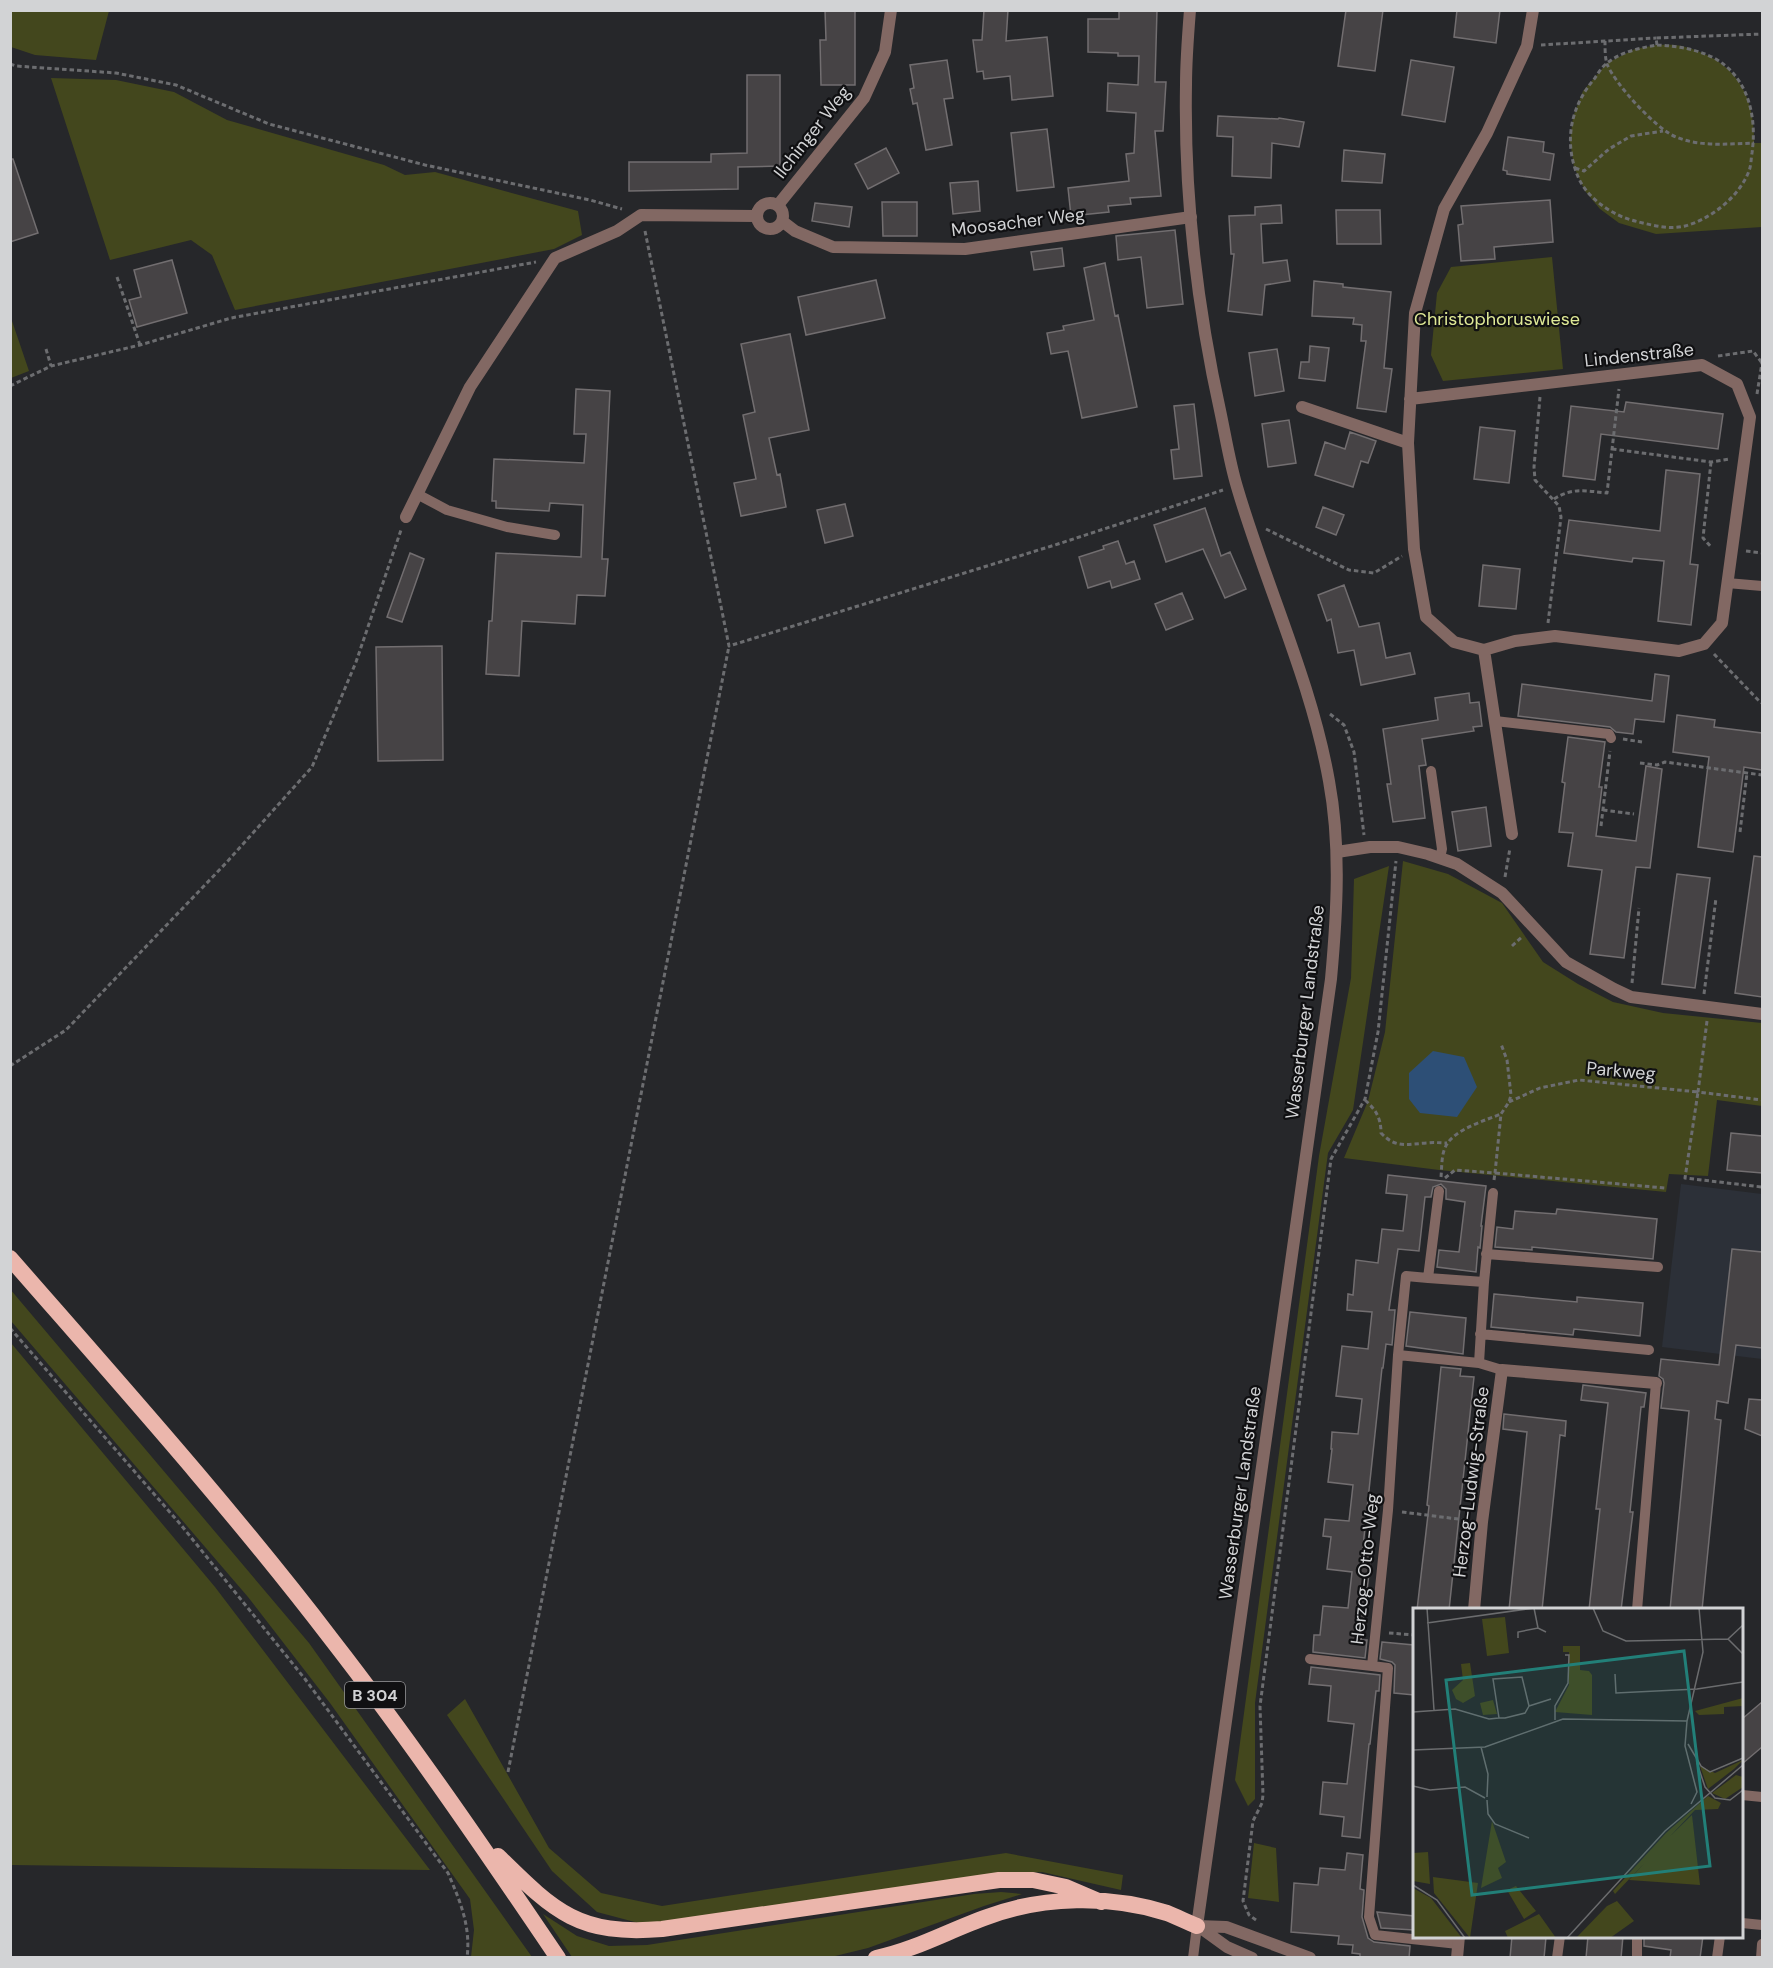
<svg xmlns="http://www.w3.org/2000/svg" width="1773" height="1968" viewBox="0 0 1773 1968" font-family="'DM Sans',sans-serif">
	<rect width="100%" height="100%" fill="#26272a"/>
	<path fill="#2c3038" d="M1681,1184L1762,1194V1359L1662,1347Z"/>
	<path fill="#43471d" d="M11,10L109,11L96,60L35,55L11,47Z
		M1657,45C1666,45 1676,44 1685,47C1734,60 1755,93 1754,143H1762V227L1656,234L1619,223L1600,209L1585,191L1574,167L1570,141L1573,117L1583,91L1607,63L1635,49Z
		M51,78L116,80L174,92L227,120L384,165L405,175L435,172L578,211L582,235L554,249L235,310L212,255L191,240L110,260Z
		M1552,257L1563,369L1443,381L1431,355L1437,293L1451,267Z
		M11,318L29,371L11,378H10Z
		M1403,861L1448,874L1502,903L1543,962L1578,984L1613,1002L1663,1013L1762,1023V1106L1717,1100L1708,1176L1669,1174L1666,1192L1439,1170L1344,1158L1368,1101L1385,1032Z
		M1389,866L1353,1110L1328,1153L1255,1703V1799L1248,1806L1235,1780L1319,1156L1351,978L1354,879Z
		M10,1289L309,1643L532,1957H471L474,1930L470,1899L330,1703L248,1597L11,1321Z
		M11,1343L215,1587L430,1870L11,1865Z
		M465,1699L549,1848L601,1893L662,1906L1006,1853L1123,1875L1121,1890L1042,1872L992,1875L646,1925L597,1912L552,1871L447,1715Z
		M1254,1843L1276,1848L1279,1902L1248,1898Z
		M1001,1892L1022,1894L984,1906L868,1948L827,1958L572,1957L543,1914L577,1936L609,1946L647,1945L974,1894Z"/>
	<path fill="#2d4f76" d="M1433,1051L1464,1057L1477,1087L1457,1117L1420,1113L1409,1099V1073Z"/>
	<path fill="#464345" stroke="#726e70" stroke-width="1.5" d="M825,10H855V85H821L820,40H826Z
		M984,10H1008L1006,41L1047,37L1053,96L1012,100L1010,76L984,79L983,71L977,72L973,40H982Z
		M1119,10H1157L1155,82H1166L1163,131H1155L1161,196L1130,198L1131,204L1108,206L1109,212L1071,216L1068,188L1129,181L1126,154L1134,153L1136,113L1107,111L1108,83L1138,85L1139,56H1118V53L1088,52V19H1119Z
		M1346,10H1383L1375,71L1338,66Z
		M1457,10H1500L1496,43L1454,37Z
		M947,60L953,98L944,99L952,145L926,150L917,103L913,104L910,89L914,88L910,65Z
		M1411,60L1454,67L1445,122L1402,115Z
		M747,75H780V166L738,167V189L629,191V162H711V154L747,153Z
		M1218,116L1278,119L1279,118L1304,122L1299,147L1272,143L1271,178L1232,176L1233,137L1217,136Z
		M1047,129L1054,187L1017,191L1011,133Z
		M1508,137L1544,142L1543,152L1554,154L1550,180L1507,174V171L1503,170Z
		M886,148L899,173L868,189L855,164Z
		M1344,150L1385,154L1382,183L1342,181Z
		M10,159H13L38,233L10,242Z
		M978,181L980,211L953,214L950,183Z
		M1550,200L1553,242L1494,247L1495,259L1461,261L1458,225L1463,224L1461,206Z
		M882,202H917V236H883Z
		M815,203L852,207L849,227L812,221Z
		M1281,205L1282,223L1261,224L1263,263L1287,260L1290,281L1265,285L1262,315L1228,311L1234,254H1231L1229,216L1255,215V207Z
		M1336,210H1380L1381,244H1337Z
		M1175,230L1183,304L1147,308L1141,257L1118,260L1116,236Z
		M1062,248L1064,266L1034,270L1031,252Z
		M172,260L187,313L137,327L129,300L141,297L134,270Z
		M1105,263L1115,316L1118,315L1137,407L1082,418L1068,351L1051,354L1047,333L1064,330L1063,326L1094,320L1084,268Z
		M876,280L885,318L806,335L798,297Z
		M1314,281L1343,284V287L1391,292L1384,368L1392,369L1386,412L1357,408L1366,341H1361L1362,325L1353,324L1354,318L1312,316Z
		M790,334L809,430L769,438L777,475L780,474L786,507L741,516L734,483L756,479L743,415L755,412L741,344Z
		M1310,346L1329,348L1325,381L1299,378L1301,362H1309Z
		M1277,349L1284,391L1255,396L1249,353Z
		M576,389L610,391L602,559H608L605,596L577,595L575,624L522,621L519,676L486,674L489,621H492L496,553L581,557L583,505L550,503L549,511L496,508V501H492L494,459L584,463L586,434H574Z
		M1626,402L1723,414L1718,449L1601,434L1595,480L1563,476L1571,406L1624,412Z
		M1194,404L1202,476L1174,479L1171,450L1179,449L1174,406Z
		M1289,420L1296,463L1268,467L1262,424Z
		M1480,427L1515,431L1509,483L1474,479Z
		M1350,432L1376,441L1368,463L1361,461L1353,487L1315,475L1325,442L1345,449Z
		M1666,470L1700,474L1690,564L1698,565L1691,625L1658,621L1664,561L1633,558L1632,562L1564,553L1569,520L1660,531Z
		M845,504L853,536L825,543L817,510Z
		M1323,507L1344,515L1336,535L1316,527Z
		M1205,508L1221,556L1230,552L1246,589L1225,598L1203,549L1166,562L1154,525Z
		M1118,541L1126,564L1134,561L1140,579L1112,588L1110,581L1088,588L1079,557L1104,549L1103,546Z
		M410,553L424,559L402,622L387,617Z
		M1483,565L1520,569L1516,609L1479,606Z
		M1344,585L1359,627L1379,623L1386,658L1410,653L1415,674L1361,685L1354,650L1338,653L1331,619L1327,621L1318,595Z
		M1182,593L1193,619L1166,630L1155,604Z
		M442,646L443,760L378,761L376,647Z
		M1655,674L1669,676L1664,722L1635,719L1633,734L1616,732L1610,727L1518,716L1522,684L1652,701Z
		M1469,693L1470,703L1479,702L1482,726L1473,727L1474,731L1422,739L1426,765L1419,766L1425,818L1393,822L1387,784H1391L1383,729L1438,720L1435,698Z
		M1677,715L1715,720L1714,727L1762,733V770L1744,767L1733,852L1698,847L1709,757L1673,752Z
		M1568,737L1605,742L1599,787H1602L1596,836L1636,841L1646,766L1662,769L1650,868L1636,867L1624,958L1590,954L1602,870L1568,866L1573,833L1559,832L1565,783L1562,782Z
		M1486,807L1491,846L1458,851L1452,812Z
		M1754,856L1762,857V997L1735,993Z
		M1677,874L1710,878L1695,988L1662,984Z
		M1731,1133L1762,1136V1173L1727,1170Z
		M1388,1175L1486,1186L1481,1226H1482L1480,1248L1478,1247L1476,1272L1437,1267L1439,1250L1459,1252L1465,1202L1446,1199V1189L1441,1184L1433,1187L1431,1197H1425L1419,1251L1398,1249L1389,1310H1395L1392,1345L1386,1344L1383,1368H1382L1362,1556L1371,1557L1361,1640H1367L1365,1658L1313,1652V1650L1314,1635H1320L1323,1606L1348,1608L1352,1572L1327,1569L1331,1537L1323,1536L1325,1519L1349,1521L1353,1485L1328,1482L1332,1449H1331L1332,1432L1358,1434L1362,1399L1336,1396L1342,1346L1368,1349L1372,1312L1347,1310L1348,1294L1353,1295L1356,1260L1378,1263L1382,1229L1403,1231L1407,1195L1386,1193Z
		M1557,1209L1657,1219L1653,1259L1532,1247V1250L1495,1247L1497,1227L1513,1229L1515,1211L1556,1214Z
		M1732,1249L1762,1252V1348L1736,1345L1728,1403L1717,1401L1715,1419L1721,1420L1702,1610H1670L1689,1411L1661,1408L1664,1383L1663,1379L1659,1376L1661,1359L1719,1365Z
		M1494,1294L1577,1302V1297L1643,1303L1640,1336L1574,1329L1573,1335L1491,1327Z
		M1410,1312L1466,1318L1463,1354L1406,1346Z
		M1441,1367L1461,1369L1460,1376L1474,1377L1449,1610H1417L1429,1506L1427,1505Z
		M1583,1385L1646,1393L1644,1407H1641L1630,1512H1633L1621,1610H1589L1600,1509H1596L1608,1403L1581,1400Z
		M1749,1399L1762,1400V1436L1745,1429Z
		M1504,1414L1566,1421L1565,1436L1560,1435L1542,1610H1509L1527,1432L1503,1429Z
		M1382,1642L1414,1645V1695L1394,1693L1395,1665L1392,1662L1380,1659Z
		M1311,1667L1380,1675L1379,1691H1376L1370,1744H1369L1360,1838L1342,1836L1344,1817L1320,1814L1323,1782L1347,1784L1354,1724L1328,1721L1331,1686L1309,1684Z
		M1762,1702V1747L1742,1764V1719Z
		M1347,1853L1363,1855L1360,1889L1364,1890L1362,1917L1368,1938L1374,1942L1410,1946L1409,1958H1360V1954L1352,1953L1353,1945L1338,1944L1339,1936L1291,1932L1294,1883L1318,1885L1320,1868L1345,1870Z
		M1377,1912L1414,1916V1930L1381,1928Z
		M1512,1936L1546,1937L1544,1958H1510Z
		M1588,1936H1623L1621,1958H1586Z
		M1644,1936H1703L1700,1958H1670L1671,1950L1644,1946Z"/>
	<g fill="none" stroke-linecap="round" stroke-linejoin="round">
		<path stroke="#6c6d70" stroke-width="3" stroke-dasharray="4.5 3" stroke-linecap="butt" d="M1605,41C1605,48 1605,58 1607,64C1615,84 1656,129 1676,137C1700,147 1728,144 1754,143
			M1541,45L1656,38
			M1657,45C1678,46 1696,49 1714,58C1749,77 1757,118 1752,153C1751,159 1751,166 1749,171C1739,197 1711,219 1685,226C1669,230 1651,225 1635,221C1614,216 1589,200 1579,179C1563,143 1570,107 1595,78C1598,73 1602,67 1606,64C1620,52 1640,48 1657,45Z
			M1657,45L1656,38L1762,34
			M10,64L16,66L116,73L176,85L269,124L425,165L590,200L622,209
			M1575,168L1584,171L1609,149L1631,136L1663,131
			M645,231L729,646L1058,544L1223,490
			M117,277L140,345
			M46,349L51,366
			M1718,356L1753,351L1762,363
			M10,386L51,366L140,345L231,318L536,262
			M1757,394L1762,363
			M1540,397L1534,467L1535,480L1559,506L1561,517L1548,623
			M1612,449L1711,462L1729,459
			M1711,462L1703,538L1712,548
			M1554,499C1573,487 1586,491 1607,493L1619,389
			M1266,529L1349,570L1374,573L1402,556
			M1746,551L1762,553
			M1714,654L1760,702L1762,703
			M1330,714L1344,725L1354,752L1364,835
			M1623,739L1642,742
			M1640,763L1657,765L1665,762L1762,775
			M1603,810L1634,814
			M1601,826L1610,751
			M1740,832L1747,773
			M1505,877L1510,848
			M1512,946L1522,937
			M1632,983L1639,908
			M1704,994L1716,898
			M1707,1021L1698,1092L1762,1100
			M10,1066L66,1030L226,863L312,767L356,662L401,530
			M1365,1100C1376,1110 1381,1118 1381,1133C1396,1149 1408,1144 1427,1143C1434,1142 1440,1143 1447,1143
			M1509,1102L1540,1088L1579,1080L1698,1092L1685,1178L1762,1187
			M1441,1177C1442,1167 1441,1153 1447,1144C1456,1129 1486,1120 1501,1114
			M1445,1178L1455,1170L1495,1173L1501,1114L1509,1102L1511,1095L1507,1060L1501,1044
			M1494,1180L1495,1173L1665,1188
			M10,1328L181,1525L305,1679L448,1873C460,1901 471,1926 467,1958
			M1402,1512L1466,1520
			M1389,1633L1414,1635
			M508,1772L729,646
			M1256,1920L1249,1915L1243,1901L1253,1821L1262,1803L1263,1795L1260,1706L1331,1159L1365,1099L1378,1032L1396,861"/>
		<path stroke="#826863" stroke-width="10" d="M417,494L447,510L507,527L555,535
			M1727,583L1762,586
			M1495,721L1609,734L1611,738
			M1431,771L1442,849L1440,858
			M1439,1191L1428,1278L1406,1276L1398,1355L1479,1363L1484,1282L1493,1193
			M1486,1254L1658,1267
			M1428,1278L1484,1282
			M1480,1334L1649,1350
			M1398,1355L1388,1510L1372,1666L1388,1668L1369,1917L1375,1935L1458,1944
			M1479,1363L1502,1370
			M1637,1610L1656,1383
			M1310,1659L1372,1666
			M1742,1795L1762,1797
			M1742,1923L1762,1925
			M1193,1958L1197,1926
			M1557,1958L1560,1936
			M1637,1958V1936
			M1717,1958L1720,1936
			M1761,1958L1762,1944"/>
		<path stroke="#826863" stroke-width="12" d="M757 216a13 13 0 1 1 26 0a13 13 0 1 1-26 0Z
			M778,205L864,98L885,52L891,10
			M782,221L795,231L833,247L965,249L1191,217
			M1410,399L1702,365L1737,384L1750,417L1722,623L1704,644L1679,651L1555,636L1515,641L1484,650L1454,642L1426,617L1414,549L1408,443L1415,313L1444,209L1487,133L1527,46L1533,10
			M1302,407L1408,443
			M406,517L470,387L555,258L617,231L641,215L756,216
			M1484,650L1512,834
			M1337,852L1370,847H1398L1428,854L1457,864L1502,893L1566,962L1614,989L1631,997L1762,1014
			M1474,1610L1482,1522L1502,1370L1656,1383
			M1457,1958L1459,1936"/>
		<path stroke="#826863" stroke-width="12" d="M1190,10C1188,35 1186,60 1186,85C1184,196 1197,307 1221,415C1226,439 1230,464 1237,487C1266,586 1311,680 1329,781C1341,846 1337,913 1331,979L1197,1926
			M1197,1926L1226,1927L1310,1958
			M1198,1926L1227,1947L1252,1958"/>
		<path stroke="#ebb6ac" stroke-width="16" d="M10,1258C120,1384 231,1508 332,1640C412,1743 485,1850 558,1958
			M498,1856C554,1911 578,1936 662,1929L999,1880H1033L1066,1887L1101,1902
			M876,1958C915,1950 950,1930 987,1917C1043,1896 1110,1895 1167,1913C1177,1917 1187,1922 1197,1926"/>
	</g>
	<g text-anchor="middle" stroke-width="4.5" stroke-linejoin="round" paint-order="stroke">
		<rect fill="#101012" stroke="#98989a" stroke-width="1.5" x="345" y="1682" width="60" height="26" rx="4.5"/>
		<g font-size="16" font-weight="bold" fill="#d2d3d5">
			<text x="375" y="1701">B 304</text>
		</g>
		<g font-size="18" fill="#d2d3d5" stroke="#101012">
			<text transform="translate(812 132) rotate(-52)" y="6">Ilchinger Weg</text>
			<text transform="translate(1018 222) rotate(-7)" y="6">Moosacher Weg</text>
			<text transform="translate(1639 355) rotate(-6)" y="6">Lindenstraße</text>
			<text transform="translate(1305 1012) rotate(-83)" y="6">Wasserburger Landstraße</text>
			<text transform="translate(1621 1071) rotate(5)" y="6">Parkweg</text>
			<text transform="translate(1471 1482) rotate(-83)" y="6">Herzog-Ludwig-Straße</text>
			<text transform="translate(1240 1493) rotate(-82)" y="6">Wasserburger Landstraße</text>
			<text transform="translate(1365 1569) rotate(-84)" y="6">Herzog-Otto-Weg</text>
		</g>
		<g font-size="18" fill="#dfe996" stroke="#101012">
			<text x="1497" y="325">Christophoruswiese</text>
		</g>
	</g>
	<g transform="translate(1413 1608)">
		<rect width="330" height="330" fill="#26272a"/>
		<path d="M92,9L96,45L74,48L69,11ZM150,38H167V62L176,63L179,67V107L142,104L156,77V44H150ZM57,55L62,88L50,95L43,91L39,82L50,72L48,56ZM330,90V98L311,99V106L286,107L282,103ZM80,92L84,106L70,107L67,95ZM330,152L321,161L295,181L287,158L302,165ZM323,167L330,169V179L312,191L299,185ZM295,188L308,195L305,201L282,202L202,286L200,283L253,225ZM279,207L287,277L216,272L248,237ZM79,213L93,254L85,260L89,270L68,280ZM15,244L17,276L0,273V245ZM20,269L65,275L57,330L21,285ZM103,278L123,303L111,311L94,282ZM0,280L18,290L49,330H0ZM204,293L221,313L197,330H163L194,298ZM126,306L143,330H95L92,323Z" fill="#43471d"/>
		<path fill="none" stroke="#6b6c6e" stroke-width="1.5" d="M14,0L21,102M121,0L125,20M180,0L190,23L213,33L315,31L330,17M14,15L121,0M105,30V24L125,20L133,24M315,31L330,46M202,66L203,85L284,81L330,74M116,98L138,91M0,104L42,101L76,111L86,110H92L112,105L116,98L109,69L80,71L86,110M142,112V98L155,75L156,47H152M274,113L290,44L286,0M274,113L272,138L284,184L278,196M275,136L288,158L297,164L330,150M68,139L75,166L74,189M0,142L72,139L150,111L274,113M284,155L292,179L302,190L317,192L330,182M0,178L17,182L52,179L72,190M74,192L75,206L82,216L116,230M0,277L24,292L52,330M154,330L252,223L330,157"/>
		<path fill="#227f78" fill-opacity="0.15" stroke="#227f78" stroke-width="3" d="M271,43L297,258L59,287L33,72Z"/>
		<rect width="330" height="330" fill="none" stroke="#d2d3d5" stroke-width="3"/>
	</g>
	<rect width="1773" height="1968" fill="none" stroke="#d2d3d5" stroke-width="24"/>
</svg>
